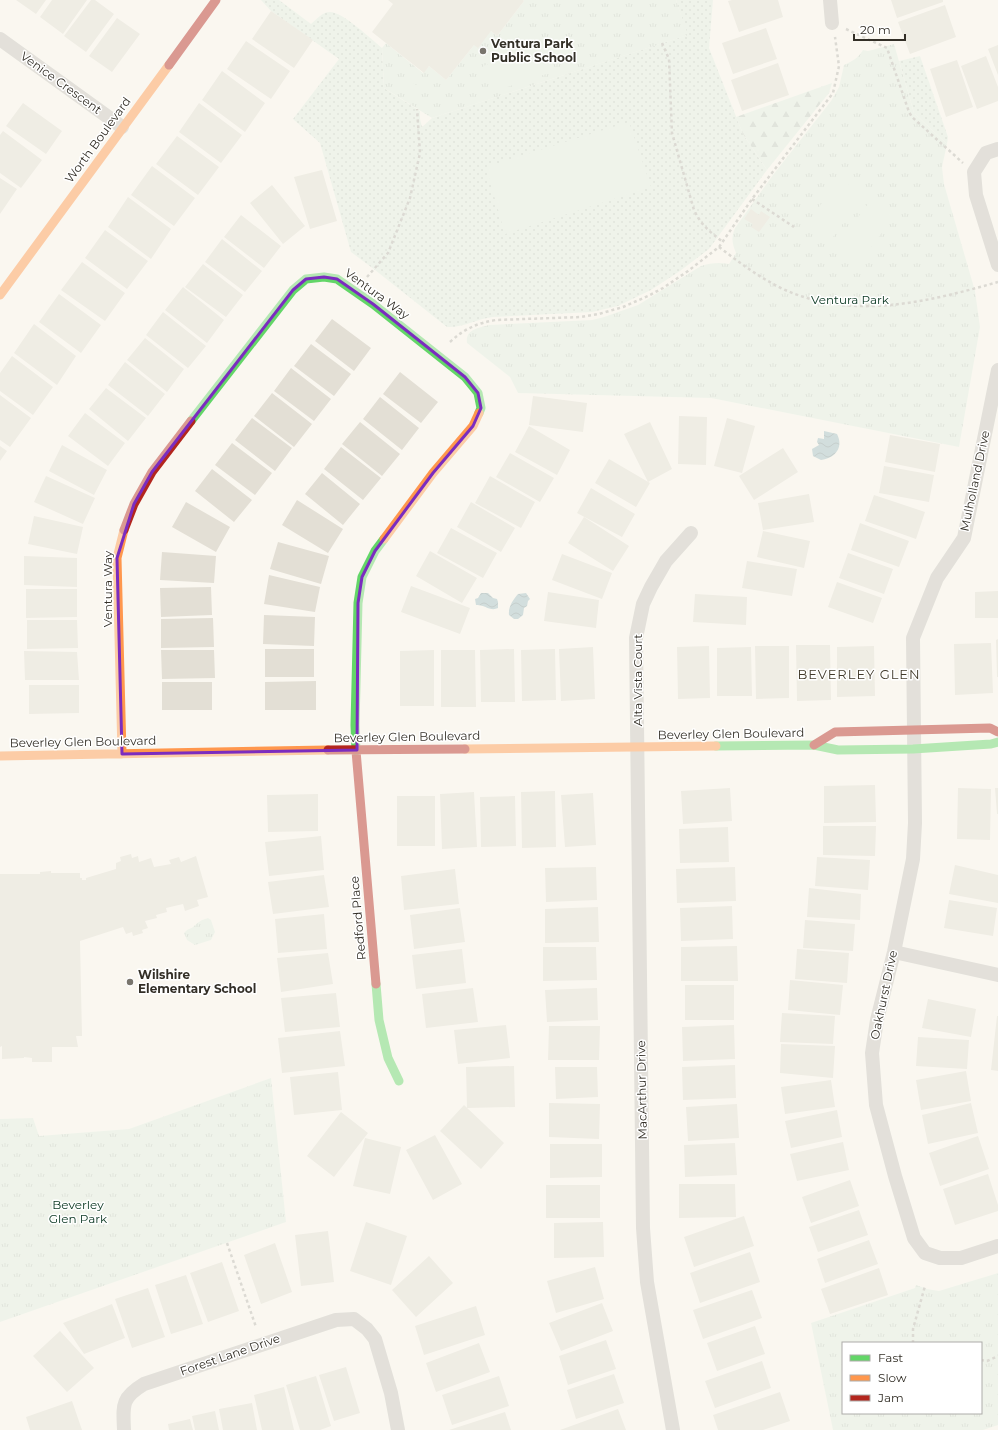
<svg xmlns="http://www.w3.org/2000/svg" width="998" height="1430" viewBox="0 0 998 1430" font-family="Montserrat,sans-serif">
	<defs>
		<pattern id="grass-dots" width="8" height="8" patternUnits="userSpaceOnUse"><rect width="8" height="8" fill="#e3eee3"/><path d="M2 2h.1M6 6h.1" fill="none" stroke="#c3ccc3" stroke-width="1.8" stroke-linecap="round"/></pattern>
		<pattern id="forest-firs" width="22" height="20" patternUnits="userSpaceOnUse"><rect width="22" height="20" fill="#e3eee3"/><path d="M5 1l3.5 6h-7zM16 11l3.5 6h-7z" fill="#c3ccc3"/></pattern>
		<pattern id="park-tufts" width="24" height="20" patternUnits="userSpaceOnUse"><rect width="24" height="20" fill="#e3eee3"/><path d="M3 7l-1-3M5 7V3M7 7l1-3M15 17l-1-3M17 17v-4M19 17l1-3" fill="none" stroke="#c3ccc3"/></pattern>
		<pattern id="water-waves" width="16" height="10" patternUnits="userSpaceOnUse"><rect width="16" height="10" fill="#a3bfc5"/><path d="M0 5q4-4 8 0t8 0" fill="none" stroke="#859ca0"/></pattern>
	</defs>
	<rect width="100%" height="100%" fill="#faf7f0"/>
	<path fill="url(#grass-dots)" d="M261,0H279L311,24C317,19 322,12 330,12C343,12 371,39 382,48L384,88L420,111V119L422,127L432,118L687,35L676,0H713L709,48L743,134L767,170L709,249L680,271L651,290L618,306L592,312L493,317C477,319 462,328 447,327L375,270L351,252L320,143L293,119L339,59L271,11Z
		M920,56L948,137L947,144L914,113L899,61Z"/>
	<path fill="url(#forest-firs)" d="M832,83L829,93L767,170L743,134L736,117Z"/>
	<path fill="url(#park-tufts)" fill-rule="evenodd" d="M523,0H676L688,35L432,118L384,88L382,48L386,43L423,73L429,66L446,80L474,45L491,31L497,36L524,1Z
		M894,44L914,113L947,144L942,167L944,184L975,291L980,327L959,447L711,398L518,393L510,377L467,343C465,329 479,328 489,325L592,320L604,317L638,305L701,266C710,263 719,262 729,264L736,253C732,244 731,237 735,228L773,175L831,101L839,87L844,65C853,61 858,58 863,50L868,51Z
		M208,918L211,920L215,932L211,940L195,945L187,940L184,933C187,929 190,929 193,927C200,921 199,921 208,918Z
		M271,1078L286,1222L0,1322V1119L33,1118L39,1136L129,1129Z
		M998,1273V1425L983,1430H833L811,1323L915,1288L916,1285L927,1289L939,1291ZM843,1343H981V1413H843Z"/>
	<path fill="#e3eee3" d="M522,23L533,31L525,42L514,33Z
		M546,44L555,71L492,92L483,66Z
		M411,81L421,89L413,99L403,91Z
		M629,122L651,187L505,234L486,167Z
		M840,178L863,195L827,245L804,228Z
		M870,201L893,217L857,267L834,250Z"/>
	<path fill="url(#water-waves)" d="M824,431L837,434C844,448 835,458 821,460L813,456L812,449L819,445L817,442L818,438L824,439Z
		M481,593H488L493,598L497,599L498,602V608C490,612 484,604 476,605L475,599L478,598Z
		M526,593L530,599L528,601L527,606L524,608L523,615L518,619H514L509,615C508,607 513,600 518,594Z"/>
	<path fill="#e3dfd5" d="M16,0H46L36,14Z
		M52,0H87L63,34L40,17Z
		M91,0H95L114,14L86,52L64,36Z
		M388,0H523L524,1L497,36L491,31L478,48L474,45L446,80L429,66L424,73L372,32L393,4Z
		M732,0H778L783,17L739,32L728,1Z
		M891,0H943V2L897,18Z
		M945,5L956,37L910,54L898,22Z
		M271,11L313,40L294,68L252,39Z
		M117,18L140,34L112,72L89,56Z
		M766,28L777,59L733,74L722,43Z
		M246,41L290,71L271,99L227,69Z
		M998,45V75L988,49Z
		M986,56L998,87V101L977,109L961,66Z
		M957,60L973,107L946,117L930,69Z
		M778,63L789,95L742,111L731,80Z
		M222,71L265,103L245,132L202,100Z
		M23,103L62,131L46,154L6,126Z
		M199,103L242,135L221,163L179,132Z
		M3,131L42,160L21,188L0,173V135Z
		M177,136L219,167L198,195L156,164Z
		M152,166L195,198L174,226L131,195Z
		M322,170L337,221L310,229L294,177Z
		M0,178L17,189L0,214Z
		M272,185L305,226L283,244L250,203Z
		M128,197L171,229L151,259L108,227Z
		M751,209L759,215L761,211L770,217L759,232L751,227L753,224L744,219Z
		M241,215L281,246L264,268L224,237Z
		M105,230L148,261L127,289L85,258Z
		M222,239L262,271L245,292L205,262Z
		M82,262L125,293L105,321L61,290Z
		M203,264L243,295L226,317L185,287Z
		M183,287L224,320L207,343L165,310Z
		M59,294L101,325L81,353L39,322Z
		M163,312L206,346L188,368L146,335Z
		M332,319L371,348L354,371L315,341Z
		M34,324L76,356L57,385L14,353Z
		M145,338L184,369L167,392L127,360Z
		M311,344L351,374L334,396L294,366Z
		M12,356L53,387L33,415L0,391V373Z
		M125,362L165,394L148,416L108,385Z
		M291,368L331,399L314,421L274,391Z
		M400,372L438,402L421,423L383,394Z
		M106,388L146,418L128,441L89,409Z
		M272,393L312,424L294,447L254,416Z
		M0,395L31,418L10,447L0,440Z
		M533,396L587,403L583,432L529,425Z
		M380,397L419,428L402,450L363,419Z
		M85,413L125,443L108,466L68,436Z
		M679,416L707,417L706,465L678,464Z
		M252,418L292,448L275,471L235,440Z
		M727,418L755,426L742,473L714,466Z
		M360,422L400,454L382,476L342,444Z
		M650,422L672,469L648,482L624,434Z
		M529,426L570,450L557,475L515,452Z
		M890,435L940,444L935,472L885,462Z
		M232,443L272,473L255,495L215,465Z
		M62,445L107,470L94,495L49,471Z
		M0,446L7,451L0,461Z
		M341,447L381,478L363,500L324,469Z
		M783,448L798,472L754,500L739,476Z
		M510,453L554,478L540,502L496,477Z
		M609,459L650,483L636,507L595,483Z
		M884,466L934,475L929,502L879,493Z
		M212,469L252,500L234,522L195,491Z
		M322,473L360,504L343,525L305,494Z
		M46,476L95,498L83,524L34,502Z
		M490,476L535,502L521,528L475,503Z
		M591,488L635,514L622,537L577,513Z
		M809,494L814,522L763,530L758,503Z
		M874,495L925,512L916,539L865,521Z
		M297,500L343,529L328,553L282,525Z
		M186,502L230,527L216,552L172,527Z
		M471,502L515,528L501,552L457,527Z
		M34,516L83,527L77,554L28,544Z
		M584,517L629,546L613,571L568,543Z
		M860,523L909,541L899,567L851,550Z
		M451,528L497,553L483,578L437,553Z
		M763,531L810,541L804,568L757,557Z
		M278,542L329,556L321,584L270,569Z
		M430,551L477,578L462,603L416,576Z
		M162,552L216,556L214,583L160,580Z
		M848,553L893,569L884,594L839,578Z
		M562,554L612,573L602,599L552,580Z
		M24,556L77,558V587L24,585Z
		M747,561L797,569L792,596L742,588Z
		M269,575L320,587L315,612L264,604Z
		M837,582L882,598L873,623L828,607Z
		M411,586L470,608L460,634L401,612Z
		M211,587L212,615L161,617L160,588Z
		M26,589H77V617L26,618Z
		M998,591V618H975V592Z
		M548,592L599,600L596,628L544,621Z
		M695,594L747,597L746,625L693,622Z
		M264,615L315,617L314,646L263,644Z
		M213,618L214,647L161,648V619Z
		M27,620H77L78,648L27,649Z
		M998,639V677H997L996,640Z
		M991,643L993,693L955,695L954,644Z
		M796,645H830L831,700L797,701Z
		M709,646L710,698L678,699L677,647Z
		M755,646H789V698L756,699Z
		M874,646L875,696L837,697V647Z
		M593,647L595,699L561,701L559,649Z
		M751,647L752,696H717V648Z
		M265,649H314V677H265Z
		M514,649L515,702H481L480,650Z
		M555,649L556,700L522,701L521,650Z
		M161,650H214L215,678L162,679Z
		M434,650V706H400V651Z
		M441,650H475L476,707H441Z
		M24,651L77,652L79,680H25Z
		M316,681V710H265V682Z
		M162,682H212V710H162Z
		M29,685H79V713L29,714Z
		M875,785L876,822L824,823V786Z
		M730,788L732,821L683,824L681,791Z
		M958,788L991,789L990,840L957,839Z
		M995,788H998V814H997Z
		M555,791L556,847L522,848L521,792Z
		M474,792L477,847L442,849L440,794Z
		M593,793L596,845L565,847L561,795Z
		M318,794V831L268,832L267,795Z
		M397,796H435V846H397Z
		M515,796L516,846L481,847L480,797Z
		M823,826H876L875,856L823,855Z
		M728,827L729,862L680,863L679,829Z
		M321,836L324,870L269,876L265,842Z
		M131,854L132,858L138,856L139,862L151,858L154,867L171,864L169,860L179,857L181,862L196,856L208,897L197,900L199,906L185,911L183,904L166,908L167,912L156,915L157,918L145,921L148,928L142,930L143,933L133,936L132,932L126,934L123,927L80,941L82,1036H76L78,1047H52V1062H32V1058L24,1057V1058L2,1059V1046L0,1047V874H40V872L51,871V873H80V878H82V880H86V878L116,869V863L121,861L120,857Z
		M817,857L870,860L868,890L815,886Z
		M955,865L998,875V903L949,894Z
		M596,867L597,900L546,902L545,868Z
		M735,867L736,901L677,903L676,869Z
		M455,869L459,904L404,910L401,876Z
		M324,875L329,907L273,914L268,882Z
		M809,888L861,894L860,920L807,917Z
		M949,900L997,908L993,936L944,928Z
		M732,906L733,939L681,941L680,908Z
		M598,907L599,942L545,943V909Z
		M460,908L465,942L414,949L410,915Z
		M324,914L327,949L278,953L275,919Z
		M805,920L855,924L853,951L803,948Z
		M737,946L738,981H681V947Z
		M543,947H596L597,980L543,981Z
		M462,949L466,983L416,989L412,955Z
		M797,949L849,953L847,983L795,979Z
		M328,953L333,984L281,992L277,958Z
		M790,980L843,985L840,1015L788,1010Z
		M685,985H734V1020H685Z
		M473,988L478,1022L426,1028L422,994Z
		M597,988L598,1020L547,1022L545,990Z
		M336,993L340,1027L285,1032L281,998Z
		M928,999L976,1009L971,1037L922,1028Z
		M782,1013L835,1016L833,1044L780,1042Z
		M997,1016H998V1071L991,1070Z
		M506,1025L510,1058L458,1064L454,1030Z
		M734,1025L735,1059L683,1061L682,1027Z
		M549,1026H600L599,1060H548Z
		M340,1031L345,1066L282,1073L278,1038Z
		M918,1037L969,1040L967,1069L916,1066Z
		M781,1044L835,1046L833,1078L780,1073Z
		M735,1065L736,1098L683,1100L682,1067Z
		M514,1066L515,1107L467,1108L466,1067Z
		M555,1067H597L598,1097L556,1099Z
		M966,1071L971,1101L921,1110L916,1080Z
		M338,1072L342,1110L294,1115L290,1077Z
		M831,1080L835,1107L785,1114L781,1087Z
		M549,1103L600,1104L599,1139L549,1137Z
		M971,1103L978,1133L928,1144L922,1115Z
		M737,1104L739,1138L688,1141L686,1107Z
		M464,1105L504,1143L481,1169L440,1131Z
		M837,1110L842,1137L791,1148L785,1121Z
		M341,1112L368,1133L334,1177L307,1156Z
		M435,1135L462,1184L433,1200L406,1150Z
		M978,1136L989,1169L940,1186L929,1153Z
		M365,1138L401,1147L390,1194L353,1186Z
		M843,1142L849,1170L797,1181L790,1154Z
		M735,1143L737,1175L685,1177L684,1145Z
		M550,1144H602V1177L550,1178Z
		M988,1174L998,1205V1211L955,1225L943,1189Z
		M850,1180L859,1206L811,1223L802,1197Z
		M679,1184H735L736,1217L679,1218Z
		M546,1185H600V1218H546Z
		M859,1210L868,1235L818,1252L809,1227Z
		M744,1216L754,1246L694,1267L684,1237Z
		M366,1222L407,1236L391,1285L350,1271Z
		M603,1222L604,1257L554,1258V1223Z
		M328,1231L334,1282L301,1286L295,1235Z
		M869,1240L878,1264L825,1283L817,1259Z
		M275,1243L292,1292L261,1304L244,1255Z
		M750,1252L760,1282L700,1303L690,1273Z
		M429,1256L453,1283L416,1317L392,1290Z
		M222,1262L239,1311L208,1322L190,1273Z
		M595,1267L604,1299L556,1313L547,1281Z
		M879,1268L888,1295L830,1314L821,1289Z
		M186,1275L203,1324L171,1334L155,1285Z
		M148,1288L165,1337L132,1348L115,1299Z
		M752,1290L762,1318L703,1339L693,1310Z
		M602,1303L613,1331L561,1351L549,1323Z
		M112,1304L125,1338L84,1354L63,1323Z
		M476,1306L485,1335L424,1355L415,1326Z
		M755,1326L765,1354L717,1371L707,1343Z
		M60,1331L94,1368L67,1392L33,1356Z
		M606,1340L616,1369L568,1385L559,1356Z
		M479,1343L490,1372L436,1392L426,1363Z
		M762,1361L771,1388L715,1408L705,1381Z
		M346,1367L360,1413L334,1421L319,1375Z
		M614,1374L624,1403L576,1419L567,1390Z
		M316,1376L331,1426L320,1430H300L286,1385Z
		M499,1376L509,1406L452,1425L442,1395Z
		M284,1387L294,1430H262L254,1395Z
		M780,1392L790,1421L763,1430H718L713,1415Z
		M72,1401L82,1430H30L26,1417Z
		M252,1403L257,1430H223L219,1409Z
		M618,1409L626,1430H560Z
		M215,1411L219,1430H195L192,1416Z
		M505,1412L511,1430H449Z
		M190,1419L193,1430H169L168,1424Z"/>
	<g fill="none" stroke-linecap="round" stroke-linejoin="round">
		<path stroke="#b8b5b0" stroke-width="2.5" stroke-dasharray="3 3" stroke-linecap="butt" d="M846,29L887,48L909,112L912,117L963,163
			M662,43L669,59L672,133L694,210C701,225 710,232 723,242
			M752,199L794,227
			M719,247C740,263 760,278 783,289C853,321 927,302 998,282
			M367,277L388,253L410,198L420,153L417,109
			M450,342C464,329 477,323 496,320L581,317L599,314L623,307L648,296L663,288L688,271L719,247L752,199L833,93L839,66L835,37
			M227,1243L256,1327
			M913,1343V1329L925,1286
			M981,1360L987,1361L998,1356"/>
		<path stroke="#c7c4bf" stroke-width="14" d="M830,0L832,23
			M0,39L122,127
			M998,149L986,153L974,172L976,195L998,265
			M998,370L964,538L937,578L913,638L915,823L913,859L894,952L877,1020L872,1053L876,1105L895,1176L914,1238L925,1253L940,1258H961L998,1246
			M894,952L998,975
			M124,1430C123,1405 121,1398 144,1384L336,1320L354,1319L367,1329L375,1339L391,1393L398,1430
			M673,1430L647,1282L643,1228L636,638L643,604L651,587L666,561L691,533"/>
		<path stroke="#63d668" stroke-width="9" d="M191,421L293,290L306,279L324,277L337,279L373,304L465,377L478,393L481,408L479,413
			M716,746L814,745L838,750L913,749L991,744L998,742
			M356,751L355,725L358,603L362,577L375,551L384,539
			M376,984L379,1020L388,1058L399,1081"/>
		<path stroke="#ff974d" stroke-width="9" d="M0,295L169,65
			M384,539L433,473L473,426L479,413
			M465,749L716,746
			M122,754L117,558L124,530
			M0,756L328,750"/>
		<path stroke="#b3261e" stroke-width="9" d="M169,65L216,0
			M124,530L134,504L152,472L191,421
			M814,745L835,732L990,728L998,732
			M328,750L465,749
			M356,751L376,984"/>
	</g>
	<path d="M0 0H998V1430H0ZM324,277L337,279L373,304L465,377L478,393L481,408L473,426L433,473L375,551L362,577L358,603L357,750L122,754L117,558L134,504L152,472L293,290L306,279Z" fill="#faf7f0" fill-opacity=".55" fill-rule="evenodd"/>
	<path fill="none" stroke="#7b2cbf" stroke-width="3" stroke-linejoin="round" d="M324,277L337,279L373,304L465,377L478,393L481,408L473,426L433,473L375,551L362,577L358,603L357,750L122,754L117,558L134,504L152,472L293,290L306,279Z"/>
	<g fill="#79756d" stroke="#fff" stroke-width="1.5">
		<circle cx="483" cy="51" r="4"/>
		<circle cx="130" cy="982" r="4"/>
	</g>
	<g text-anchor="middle" stroke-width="3" stroke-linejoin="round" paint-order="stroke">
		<g font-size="12" font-weight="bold" fill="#332f27" stroke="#fff" text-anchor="start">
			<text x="491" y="48">Ventura Park<tspan x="491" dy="14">Public School</tspan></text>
			<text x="138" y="979">Wilshire<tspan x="138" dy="14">Elementary School</tspan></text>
		</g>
		<g font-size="12" fill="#332f27" stroke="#fff">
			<text transform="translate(61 83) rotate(36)" y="4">Venice Crescent</text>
			<text transform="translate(98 140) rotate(-54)" y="4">Worth Boulevard</text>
			<text transform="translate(377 294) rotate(36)" y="4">Ventura Way</text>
			<text transform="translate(975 481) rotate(-78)" y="4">Mulholland Drive</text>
			<text transform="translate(108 589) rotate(-90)" y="4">Ventura Way</text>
			<text transform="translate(638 680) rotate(-90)" y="4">Alta Vista Court</text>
			<text transform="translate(731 734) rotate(-1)" y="4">Beverley Glen Boulevard</text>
			<text transform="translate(407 737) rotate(-1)" y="4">Beverley Glen Boulevard</text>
			<text transform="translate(83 742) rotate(-1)" y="4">Beverley Glen Boulevard</text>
			<text transform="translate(358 918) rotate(-95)" y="4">Redford Place</text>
			<text transform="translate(884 995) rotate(-78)" y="4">Oakhurst Drive</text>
			<text transform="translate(642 1090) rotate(-91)" y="4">MacArthur Drive</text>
			<text transform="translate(230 1355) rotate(-19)" y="4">Forest Lane Drive</text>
		</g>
		<g font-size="12" fill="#06341e" stroke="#fff">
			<text x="850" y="304">Ventura Park</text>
			<text x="78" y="1209">Beverley<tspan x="78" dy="14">Glen Park</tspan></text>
		</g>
		<g font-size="13" letter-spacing="1" fill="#423a2a" stroke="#fff">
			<text x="859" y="679">BEVERLEY GLEN</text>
		</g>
	</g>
	<rect x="842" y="1342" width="140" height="72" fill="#ffffff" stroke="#adaca9"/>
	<rect x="850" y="1355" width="20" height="6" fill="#63d668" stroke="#adaca9"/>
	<text x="878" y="1362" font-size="12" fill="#332f27">Fast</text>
	<rect x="850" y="1375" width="20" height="6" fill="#ff974d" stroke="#adaca9"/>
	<text x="878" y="1382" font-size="12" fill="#332f27">Slow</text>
	<rect x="850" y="1395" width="20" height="6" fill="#b3261e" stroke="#adaca9"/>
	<text x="878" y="1402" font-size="12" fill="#332f27">Jam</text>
	<path d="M854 34v6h51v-6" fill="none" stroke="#332f27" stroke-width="2"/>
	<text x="860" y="34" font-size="12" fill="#332f27" stroke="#ffffff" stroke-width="3" paint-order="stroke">20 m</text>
</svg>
